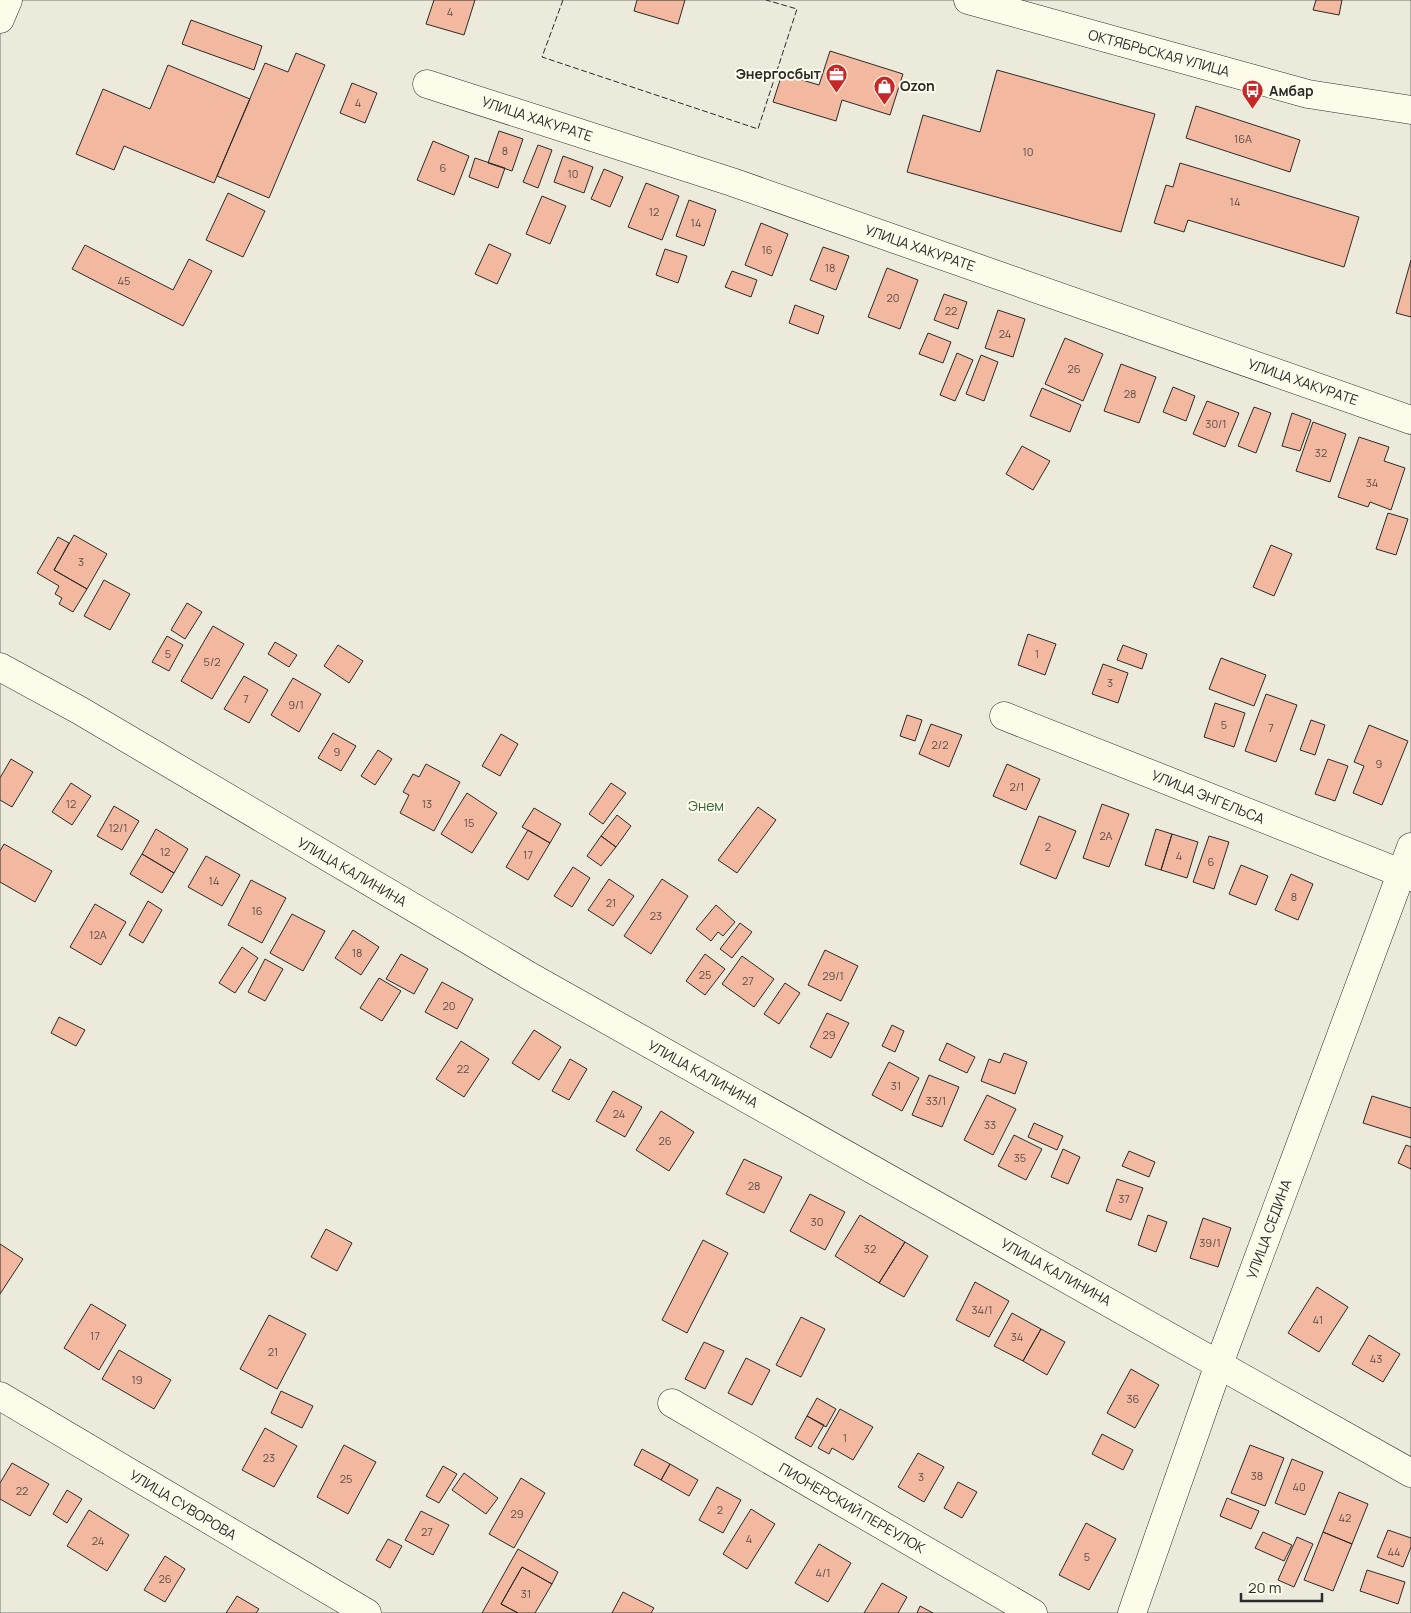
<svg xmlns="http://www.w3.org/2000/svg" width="1411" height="1613" viewBox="0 0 1411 1613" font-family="Manrope,sans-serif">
	<rect width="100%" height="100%" fill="#fdfbea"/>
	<path fill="#ecebdb" stroke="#74746e" d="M0,0H1411V1613H0Z"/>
	<path fill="#f2b8a0" stroke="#2b2b2b" d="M434,0H475L464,35L426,24Z
		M637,0H685L678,24L634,11Z
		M1316,0H1342L1339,15L1313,10Z
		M191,20L262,46L254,70L182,44Z
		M830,51L903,74L890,115L842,100L836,121L773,102L782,74L819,85Z
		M296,53L325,65L269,198L217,176L265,63L288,72Z
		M168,65L250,99L214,183L124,146L114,170L76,154L103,89L150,109Z
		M997,70L1155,114L1121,232L907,172L923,115L980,132Z
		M352,83L377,93L365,123L340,113Z
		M1196,106L1300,140L1290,172L1186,138Z
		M499,131L523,139L512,171L488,163Z
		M433,141L469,156L454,195L417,180Z
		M538,145L552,150L538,188L523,182Z
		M563,156L593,167L584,193L554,182Z
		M475,158L505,168L498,188L469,177Z
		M1180,163L1359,217L1344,267L1188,220L1184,232L1154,223L1166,185L1173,187Z
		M604,169L623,177L610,207L591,199Z
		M646,183L679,196L662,240L628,227Z
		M228,193L265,211L243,257L206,240Z
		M542,196L566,206L550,244L526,234Z
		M689,200L716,210L704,246L676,236Z
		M761,223L788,234L772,276L745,265Z
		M489,244L511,254L497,284L475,274Z
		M85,245L173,290L189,259L212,271L183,326L72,269Z
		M823,247L849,256L836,290L810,280Z
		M665,249L687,256L678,283L656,275Z
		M1411,260V317L1396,313Z
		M887,268L918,280L900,329L868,317Z
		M732,271L757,280L751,297L725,287Z
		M944,294L967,302L958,329L934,320Z
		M795,305L824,316L818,334L789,323Z
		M998,310L1025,319L1013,357L985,348Z
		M928,333L951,342L943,363L919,354Z
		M1065,338L1103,354L1083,401L1045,384Z
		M957,353L973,360L955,401L940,395Z
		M981,355L998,362L984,401L966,394Z
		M1121,364L1156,377L1139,423L1104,411Z
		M1173,387L1195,396L1186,421L1163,412Z
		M1042,388L1081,405L1070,432L1030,416Z
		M1207,401L1239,413L1225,447L1193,434Z
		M1254,407L1271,413L1256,453L1238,446Z
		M1292,413L1311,420L1300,451L1282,446Z
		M1313,422L1346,434L1330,482L1296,471Z
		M1359,437L1389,447L1384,461L1405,468L1391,510L1370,502L1368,507L1338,497Z
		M1022,446L1050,461L1033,490L1006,474Z
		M1388,513L1408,519L1396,555L1376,549Z
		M74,535L107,554L87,589L54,570Z
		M58,537L69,543L54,570L87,589L73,612L59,604L62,598L55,594L59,586L37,573Z
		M1271,545L1292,554L1274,596L1253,587Z
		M104,580L130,594L110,630L84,616Z
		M187,603L202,612L185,639L171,630Z
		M213,626L244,644L212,699L181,681Z
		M1028,634L1056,644L1045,675L1018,665Z
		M167,636L183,645L169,671L152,662Z
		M275,642L297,655L289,667L268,654Z
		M338,645L363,661L349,683L324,666Z
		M1123,645L1147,654L1142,669L1117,660Z
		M1221,658L1266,675L1254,706L1209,689Z
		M1103,664L1128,673L1118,703L1092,694Z
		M244,676L268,690L249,723L224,709Z
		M293,678L321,694L299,732L271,715Z
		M1266,694L1297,705L1276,762L1245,751Z
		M1215,703L1245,713L1234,747L1204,737Z
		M907,715L922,720L915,741L900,736Z
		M1311,720L1325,725L1315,755L1300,750Z
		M931,724L962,735L949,767L919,754Z
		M1369,725L1408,741L1382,805L1353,793L1364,766L1354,762Z
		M333,733L356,746L341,771L318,758Z
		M501,734L518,744L500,776L482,766Z
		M378,750L392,759L375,785L361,776Z
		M11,759L33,772L12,807L0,800V778Z
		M1328,759L1348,766L1335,801L1315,794Z
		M426,764L460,782L434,831L400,813L409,795L403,792L413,774L419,777Z
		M1007,764L1040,779L1026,810L993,796Z
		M71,783L91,796L72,825L52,812Z
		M611,783L626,793L603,824L589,814Z
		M467,793L497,813L472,853L441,834Z
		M1102,804L1129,814L1109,867L1083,858Z
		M114,806L139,821L122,850L97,836Z
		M758,807L776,820L737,873L718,860Z
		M534,808L561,824L550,843L522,827Z
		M617,815L631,826L616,847L601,836Z
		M1039,816L1076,831L1056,879L1020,864Z
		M156,829L188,849L174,873L142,854Z
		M1156,829L1172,834L1161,870L1145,865Z
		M528,830L550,843L528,880L506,867Z
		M1172,834L1198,842L1187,878L1161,870Z
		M601,836L616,847L601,866L587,856Z
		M1209,836L1229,842L1214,889L1193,882Z
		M4,844L52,871L35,902L0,882V851Z
		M142,854L174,873L162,893L130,874Z
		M206,856L240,875L222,906L188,887Z
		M1241,865L1268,876L1256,905L1229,894Z
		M573,867L590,878L572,907L554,896Z
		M1291,874L1313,884L1298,920L1275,910Z
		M609,879L634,896L613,926L588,910Z
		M662,879L688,896L651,954L624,936Z
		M251,880L286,898L262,943L228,925Z
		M148,901L162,910L143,943L129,935Z
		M95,904L126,922L101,965L70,947Z
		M716,905L735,922L723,936L718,932L711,941L696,929Z
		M292,914L325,931L303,971L270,953Z
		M740,923L752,932L732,958L720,949Z
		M353,930L379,947L361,975L335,958Z
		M242,947L258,958L235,993L219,983Z
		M825,950L858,966L841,1001L808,985Z
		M401,954L428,969L414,994L386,979Z
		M705,954L725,969L705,995L686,981Z
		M742,956L774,979L754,1007L722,984Z
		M265,959L283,969L265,1001L248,992Z
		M379,978L401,991L382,1021L360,1008Z
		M442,982L473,999L457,1029L425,1012Z
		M785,983L800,993L779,1024L764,1014Z
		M827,1013L849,1023L831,1058L810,1047Z
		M59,1017L85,1030L76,1046L51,1033Z
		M892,1025L904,1031L895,1052L882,1046Z
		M534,1030L561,1047L539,1080L512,1063Z
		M461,1041L489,1059L464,1097L436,1079Z
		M947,1043L975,1057L967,1073L939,1060Z
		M1004,1053L1027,1062L1015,1094L981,1081L989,1059L1000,1063Z
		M570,1059L587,1069L569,1100L552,1091Z
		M889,1062L919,1078L902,1111L872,1095Z
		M929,1075L959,1087L942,1127L912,1115Z
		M613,1091L642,1107L625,1137L596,1121Z
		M987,1095L1016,1109L993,1155L964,1140Z
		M1372,1096L1411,1108V1138L1363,1123Z
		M661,1111L694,1132L669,1171L636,1150Z
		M1034,1123L1063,1136L1057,1150L1028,1137Z
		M1014,1135L1042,1149L1026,1180L998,1166Z
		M1406,1145L1411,1147V1169L1398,1163Z
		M1063,1149L1080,1157L1068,1184L1051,1177Z
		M1129,1151L1155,1162L1149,1177L1122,1166Z
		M744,1159L782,1177L764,1213L726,1194Z
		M1117,1179L1143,1188L1131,1220L1106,1211Z
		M810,1194L845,1212L825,1250L790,1231Z
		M860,1215L905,1242L879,1283L835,1256Z
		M1148,1215L1167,1222L1156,1252L1138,1245Z
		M1203,1218L1231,1228L1218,1267L1190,1258Z
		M326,1229L352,1243L337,1271L311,1257Z
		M703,1240L728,1253L687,1333L662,1320Z
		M905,1242L928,1256L904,1297L879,1283Z
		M0,1244L23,1259L0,1294Z
		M975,1282L1009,1301L989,1337L956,1320Z
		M1317,1287L1348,1307L1319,1352L1288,1333Z
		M91,1304L126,1325L99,1370L64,1348Z
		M1012,1313L1041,1329L1023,1361L994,1346Z
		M269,1315L306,1334L277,1389L240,1369Z
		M801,1317L825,1329L801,1377L776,1365Z
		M1041,1329L1065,1342L1047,1375L1023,1361Z
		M1369,1335L1400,1354L1383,1382L1352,1364Z
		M704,1342L724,1351L705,1389L685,1379Z
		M119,1350L171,1380L154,1409L102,1379Z
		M746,1358L770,1370L752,1405L728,1393Z
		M1131,1369L1159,1385L1135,1428L1107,1413Z
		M281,1391L313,1406L302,1428L271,1413Z
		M817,1398L836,1409L826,1427L807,1416Z
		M840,1409L873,1427L853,1460L832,1448L829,1454L818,1448Z
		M807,1416L824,1425L811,1447L795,1438Z
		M265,1428L297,1446L274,1487L242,1470Z
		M1102,1434L1133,1450L1123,1470L1092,1454Z
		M344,1445L376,1462L348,1514L317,1497Z
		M1250,1445L1284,1458L1265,1506L1231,1493Z
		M642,1449L670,1464L661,1480L634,1465Z
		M918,1453L944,1467L924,1502L898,1487Z
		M1292,1459L1323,1472L1305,1515L1275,1503Z
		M12,1463L49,1484L30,1516L0,1499V1483Z
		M670,1464L698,1480L689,1496L661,1480Z
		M443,1466L457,1474L439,1503L426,1496Z
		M464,1473L498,1498L486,1514L452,1490Z
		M521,1478L545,1493L514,1548L489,1534Z
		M958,1482L977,1492L962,1518L944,1508Z
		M717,1487L741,1500L723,1533L699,1520Z
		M67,1490L82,1499L67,1523L53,1514Z
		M1339,1492L1368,1504L1352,1544L1323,1532Z
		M1227,1498L1259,1511L1251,1529L1220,1516Z
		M751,1509L775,1524L747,1569L723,1554Z
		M89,1510L129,1535L107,1571L67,1546Z
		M421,1511L449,1525L433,1555L405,1540Z
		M1086,1523L1116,1539L1089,1590L1059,1575Z
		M1388,1530L1411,1538V1547L1403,1567L1377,1557Z
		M1263,1532L1292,1545L1284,1561L1255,1548Z
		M1323,1532L1352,1544L1333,1591L1304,1580Z
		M1297,1537L1313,1544L1294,1587L1278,1580Z
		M388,1539L402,1546L390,1568L376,1560Z
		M819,1544L851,1563L828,1602L795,1583Z
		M518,1549L558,1572L552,1584L522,1567L501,1604L518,1613H482Z
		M165,1556L185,1569L165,1602L144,1590Z
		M522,1567L552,1584L535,1613H518L501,1604Z
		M1367,1570L1405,1582L1398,1604L1360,1591Z
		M882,1583L907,1597L898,1613H864Z
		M623,1592L654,1608L651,1613H612Z
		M237,1596L259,1609L256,1613H226Z
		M920,1606L933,1613H917Z"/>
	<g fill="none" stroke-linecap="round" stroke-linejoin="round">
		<defs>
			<path id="minor" d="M427,84L732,182L1411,420
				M0,667L79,710L531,977L1411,1473
				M1004,716L1411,877
				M0,1396L367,1613
				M672,1403L1033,1613
				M1132,1613L1219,1364L1411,847"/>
			<path id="major" d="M968,0L1308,94L1411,110"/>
			<path id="highway" d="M0,19L8,0"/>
		</defs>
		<use href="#minor" stroke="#2b2b2b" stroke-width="29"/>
		<use href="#major" stroke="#2b2b2b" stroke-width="29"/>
		<use href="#highway" stroke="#2b2b2b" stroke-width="29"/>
		<use href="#minor" stroke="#fdfbea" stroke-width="28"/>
		<use href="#major" stroke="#fdfbea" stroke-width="28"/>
		<use href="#highway" stroke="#fdfbea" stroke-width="28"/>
		<path stroke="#2b2b2b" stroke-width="1" stroke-dasharray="6 2.5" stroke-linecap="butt" d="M563,0L542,57L758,129L797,9L766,0"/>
	</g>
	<defs>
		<symbol id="office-pin" viewBox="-11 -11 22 30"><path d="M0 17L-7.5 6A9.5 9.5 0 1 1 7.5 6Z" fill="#c62828" stroke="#fdfbea"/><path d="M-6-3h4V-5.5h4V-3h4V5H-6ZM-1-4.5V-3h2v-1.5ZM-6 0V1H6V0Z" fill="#fff"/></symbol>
		<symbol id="shop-pin" viewBox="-11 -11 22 30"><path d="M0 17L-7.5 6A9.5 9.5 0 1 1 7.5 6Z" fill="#c62828" stroke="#fdfbea"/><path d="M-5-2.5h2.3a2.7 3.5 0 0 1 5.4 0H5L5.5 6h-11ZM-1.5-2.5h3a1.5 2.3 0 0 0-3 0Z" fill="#fff"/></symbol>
		<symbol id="bus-pin" viewBox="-11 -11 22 30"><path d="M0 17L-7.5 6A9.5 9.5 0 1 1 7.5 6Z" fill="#c62828" stroke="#fdfbea"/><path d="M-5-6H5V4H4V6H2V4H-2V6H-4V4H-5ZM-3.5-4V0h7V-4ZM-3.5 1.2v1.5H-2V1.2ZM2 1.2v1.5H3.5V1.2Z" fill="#fff"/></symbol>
	</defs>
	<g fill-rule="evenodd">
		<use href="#office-pin" x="824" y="62" width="25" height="34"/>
		<use href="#shop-pin" x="872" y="74" width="25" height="34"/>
		<use href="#bus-pin" x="1240" y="78" width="25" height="34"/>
	</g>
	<g text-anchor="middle" stroke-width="4" stroke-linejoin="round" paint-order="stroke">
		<g font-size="11" fill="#5d4e48">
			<text x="450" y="16">4</text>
			<text x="358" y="107">4</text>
			<text x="1243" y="143">16А</text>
			<text x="505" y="155">8</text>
			<text x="1028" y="156">10</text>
			<text x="443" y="172">6</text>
			<text x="573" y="178">10</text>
			<text x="1235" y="206">14</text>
			<text x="654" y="216">12</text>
			<text x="696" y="227">14</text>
			<text x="767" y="254">16</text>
			<text x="830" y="272">18</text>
			<text x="124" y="285">45</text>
			<text x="893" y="302">20</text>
			<text x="951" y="315">22</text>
			<text x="1005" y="338">24</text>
			<text x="1074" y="373">26</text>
			<text x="1130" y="398">28</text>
			<text x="1216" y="428">30/1</text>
			<text x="1321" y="457">32</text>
			<text x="1372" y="487">34</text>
			<text x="81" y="566">3</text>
			<text x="168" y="658">5</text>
			<text x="1037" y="658">1</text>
			<text x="212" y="666">5/2</text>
			<text x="1110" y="687">3</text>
			<text x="246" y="703">7</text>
			<text x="296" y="709">9/1</text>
			<text x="1224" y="729">5</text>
			<text x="1271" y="732">7</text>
			<text x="940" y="749">2/2</text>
			<text x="337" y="756">9</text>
			<text x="1379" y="768">9</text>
			<text x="1017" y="791">2/1</text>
			<text x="71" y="808">12</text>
			<text x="427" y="808">13</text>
			<text x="469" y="827">15</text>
			<text x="118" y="832">12/1</text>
			<text x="1106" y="840">2А</text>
			<text x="1048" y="851">2</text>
			<text x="165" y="856">12</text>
			<text x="528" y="859">17</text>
			<text x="1179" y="860">4</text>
			<text x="1211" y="866">6</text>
			<text x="214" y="885">14</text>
			<text x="1294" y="901">8</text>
			<text x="611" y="907">21</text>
			<text x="257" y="915">16</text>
			<text x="656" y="920">23</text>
			<text x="98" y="939">12А</text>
			<text x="357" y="957">18</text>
			<text x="705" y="979">25</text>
			<text x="833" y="980">29/1</text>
			<text x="748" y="985">27</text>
			<text x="449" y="1010">20</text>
			<text x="829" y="1039">29</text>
			<text x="463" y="1073">22</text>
			<text x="896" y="1090">31</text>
			<text x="936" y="1105">33/1</text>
			<text x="619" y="1118">24</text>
			<text x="990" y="1129">33</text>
			<text x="665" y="1145">26</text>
			<text x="1020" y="1162">35</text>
			<text x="754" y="1190">28</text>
			<text x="1124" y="1203">37</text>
			<text x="817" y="1226">30</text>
			<text x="1210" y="1247">39/1</text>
			<text x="870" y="1253">32</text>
			<text x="982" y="1314">34/1</text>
			<text x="1318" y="1324">41</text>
			<text x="95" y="1340">17</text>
			<text x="1017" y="1341">34</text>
			<text x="273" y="1356">21</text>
			<text x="1376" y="1363">43</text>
			<text x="137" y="1384">19</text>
			<text x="1133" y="1403">36</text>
			<text x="845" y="1442">1</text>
			<text x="269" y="1462">23</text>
			<text x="1257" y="1480">38</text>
			<text x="921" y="1481">3</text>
			<text x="346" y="1483">25</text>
			<text x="1299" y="1491">40</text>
			<text x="22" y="1495">22</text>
			<text x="720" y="1514">2</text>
			<text x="517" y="1518">29</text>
			<text x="1345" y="1522">42</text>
			<text x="427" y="1536">27</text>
			<text x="749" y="1543">4</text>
			<text x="98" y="1545">24</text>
			<text x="1394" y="1556">44</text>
			<text x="1087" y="1561">5</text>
			<text x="823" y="1577">4/1</text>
			<text x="165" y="1583">26</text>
			<text x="526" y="1598">31</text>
		</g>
		<g font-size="14" fill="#2b2b2b" stroke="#fdfbea">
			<text transform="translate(1159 53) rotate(15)" y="5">ОКТЯБРЬСКАЯ УЛИЦА</text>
			<text transform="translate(537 119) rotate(18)" y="5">УЛИЦА ХАКУРАТЕ</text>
			<text transform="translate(920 248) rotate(19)" y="5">УЛИЦА ХАКУРАТЕ</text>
			<text transform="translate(1303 382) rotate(19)" y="5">УЛИЦА ХАКУРАТЕ</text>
			<text transform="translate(1208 797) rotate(22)" y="5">УЛИЦА ЭНГЕЛЬСА</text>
			<text transform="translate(352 872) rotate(30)" y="5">УЛИЦА КАЛИНИНА</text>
			<text transform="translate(703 1074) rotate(29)" y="5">УЛИЦА КАЛИНИНА</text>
			<text transform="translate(1269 1229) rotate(-70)" y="5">УЛИЦА СЕДИНА</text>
			<text transform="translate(1056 1272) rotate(29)" y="5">УЛИЦА КАЛИНИНА</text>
			<text transform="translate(183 1505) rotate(31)" y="5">УЛИЦА СУВОРОВА</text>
			<text transform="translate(852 1508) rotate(30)" y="5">ПИОНЕРСКИЙ ПЕРЕУЛОК</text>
		</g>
		<g font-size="14" font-weight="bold" fill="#2b2b2b" stroke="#fdfbea" text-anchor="start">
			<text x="821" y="79" text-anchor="end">Энергосбыт</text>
			<text x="900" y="91">Ozon</text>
			<text x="1269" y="96">Амбар</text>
		</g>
		<g font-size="14" fill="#34623c" stroke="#fdfbea">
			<text x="706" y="811">Энем</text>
		</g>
	</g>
	<path d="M1241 1593v8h81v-8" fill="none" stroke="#2b2b2b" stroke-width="2.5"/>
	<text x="1248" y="1593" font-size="15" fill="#2b2b2b" stroke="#fdfbea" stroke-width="4" paint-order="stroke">20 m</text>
</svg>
